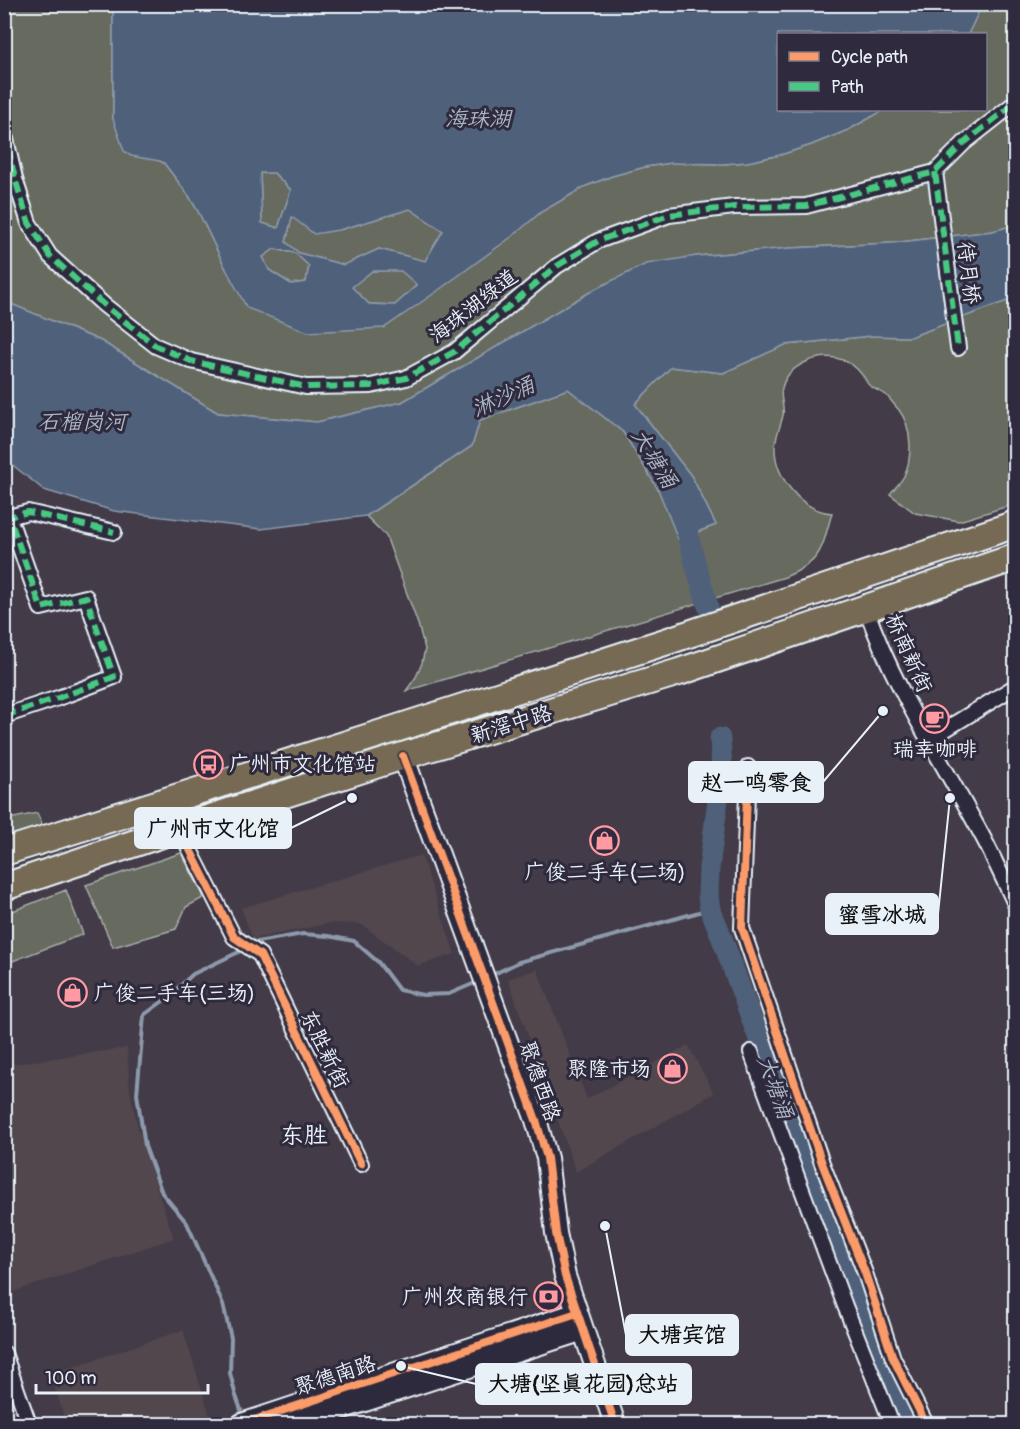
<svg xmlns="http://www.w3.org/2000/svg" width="1020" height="1429" viewBox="0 0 1020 1429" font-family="Pangolin,'LXGW WenKai TC',sans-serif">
	<rect width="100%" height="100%" fill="#433b47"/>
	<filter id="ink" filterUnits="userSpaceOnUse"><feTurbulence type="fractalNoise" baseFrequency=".0167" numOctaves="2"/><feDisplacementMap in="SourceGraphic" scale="12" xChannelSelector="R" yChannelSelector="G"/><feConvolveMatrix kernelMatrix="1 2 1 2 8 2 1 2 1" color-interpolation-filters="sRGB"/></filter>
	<g filter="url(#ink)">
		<path fill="#51474e" d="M421,855L455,954L418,966L361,924L331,923L253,939L241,908Z
			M537,969L587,1099L688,1045L714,1093L576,1172L508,979Z
			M127,1048L130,1090L138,1128L159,1195L174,1238L13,1292L4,1267L5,1065Z
			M183,1330L211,1419L196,1424H66L51,1374Z"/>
		<path fill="#666b5e" stroke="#a7aeab" stroke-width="1.5" d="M5,5H109L113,10V119L160,161L164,163L189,196L199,213L227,271L384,328L513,235L541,212L586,186L612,176L645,167L671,163L723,164L747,162L780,155L811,145L848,130L884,110H986V34H968L982,5H1015V225L993,231L892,243L791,248L697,256L597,288L402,402L317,422L218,413L101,341L6,302L5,299Z
			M260,173H274L291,190L278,228L262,223Z
			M410,209L443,231L425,261L379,249L344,265L299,253L286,242L292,217L339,230Z
			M274,249L295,253L309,266L306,282L291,284L269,270L263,257Z
			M401,270L418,284L395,305L369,304L351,287L372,271Z
			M1015,298V504L959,521L915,513L890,494C894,489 901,482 904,476C913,457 912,427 899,410C895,406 891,400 887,396C881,391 872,389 868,384C866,381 865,378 863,376C850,357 827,353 806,362C795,367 785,375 782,388C779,397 785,406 783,415C781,425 776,435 775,446C774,476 801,511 832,513C821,550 823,561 785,577L406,691L416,677L422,663L425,649L418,624L386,536L366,516L472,446L480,420L568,389L623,432L658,489L679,539L716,525L692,477L635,404L671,367L723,373L785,345L871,336L910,337Z
			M37,813L43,826L5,839L4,820Z
			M181,853L203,895V898L186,907L176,929L113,947L86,885Z
			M66,890L83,934L5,964V914Z"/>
		<path fill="#50607a" stroke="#8d9aac" stroke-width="1.5" fill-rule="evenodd" d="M109,5H982L968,34H778V110H884L848,130L811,145L780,155L747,162L723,164L671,163L645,167L612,176L586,186L541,212L514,235L436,292L384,328L308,332L247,308L227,271L199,213L189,196L164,163L160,161L131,156L124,151L113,119V10ZM260,173H274L291,190L278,228L262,223ZM410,209L443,231L425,261L379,249L344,265L299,253L286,242L292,217L314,234L339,230ZM274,249L295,253L309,266L306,282L291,284L269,270L263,257ZM372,271H401L417,285L395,305L369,304L352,287Z
			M1015,225V298L910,337L871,336L785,345L723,373L671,367L635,404L692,477L716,525L678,539L658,489L623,432L568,389L480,420L472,446L366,516L261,529L114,511L44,490L5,459L4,299L6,302L101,341L218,413L317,422L402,402L597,288L646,264L697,256L791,248L892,243L993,231Z"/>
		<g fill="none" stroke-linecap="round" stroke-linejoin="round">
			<path stroke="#8d9aac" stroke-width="4" d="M252,945L257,942L303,934L328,936L354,941L378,962L399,990L423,995L449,994L475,983
				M494,974L519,962L710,909
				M241,1410L235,1393L230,1373L231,1338L223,1304L187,1223L162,1193L145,1146L137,1094L144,1015L166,999L193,974L245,949"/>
			<path stroke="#50607a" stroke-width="21" d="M681,508L696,566L708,606
				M720,738L722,769L709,868L708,896L710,909L717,925L877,1359L905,1424"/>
			<defs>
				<path id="street" d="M4,130L15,179L29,223L50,256L104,305L156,346L191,361L306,387L371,386L406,378L454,352L557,266L598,241L669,215L734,207L806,206L935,172L964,143L1016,102
					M935,172L958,348
					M4,518L28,512L114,532
					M866,608C895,692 945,765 986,843C996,863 1006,885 1016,906
					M4,716L58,698L114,677L86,597L41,608L13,528L6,517
					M928,740L1016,686
					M748,767L742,928L822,1163L865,1273L893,1358L926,1424
					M179,828L234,937L260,955L361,1164
					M751,1052L845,1306L892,1424
					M4,1353L29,1424"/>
				<path id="secondary" d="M403,756L536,1120L547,1158L556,1233L565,1276L615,1424
					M242,1424L577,1313
					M294,1424L583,1330"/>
				<path id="highway" d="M4,852L398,728L668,641L1016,524
					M4,887L204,820L403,756L679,672L1016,557"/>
			</defs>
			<use href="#street" stroke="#e8f1f8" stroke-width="18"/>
			<use href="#secondary" stroke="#e8f1f8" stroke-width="24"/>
			<use href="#highway" stroke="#e8f1f8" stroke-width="30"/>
			<use href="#street" stroke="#2f2a3d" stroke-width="14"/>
			<use href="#secondary" stroke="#2f2a3d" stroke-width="20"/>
			<use href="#highway" stroke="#766a54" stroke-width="26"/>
			<path stroke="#46c982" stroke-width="6" stroke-dasharray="12 6" stroke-linecap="butt" d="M4,130L15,179L29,223L50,256L104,305L156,346L191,361L306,387L371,386L406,378L454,352L557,266L598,241L669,215L734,207L806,206L935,172L964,143L1016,102
				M935,172L958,348
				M4,518L28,512L114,532
				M4,716L58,698L114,677L86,597L41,608L13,528L6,517"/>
			<defs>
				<path id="cycleway" d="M403,756L536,1120L547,1158L556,1233L565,1276L615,1424
					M748,767L742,928L822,1163L865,1273L893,1358L926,1424
					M179,828L234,937L260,955L361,1164
					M242,1424L577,1313"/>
			</defs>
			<use href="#cycleway" stroke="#2f2a3d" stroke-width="11"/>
			<use href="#cycleway" stroke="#fa9b69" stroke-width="8"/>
		</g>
	</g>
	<defs>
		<symbol id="cafe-ring" viewBox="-11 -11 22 22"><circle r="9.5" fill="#2f2a3d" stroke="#ff9aa2" stroke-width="1.5"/><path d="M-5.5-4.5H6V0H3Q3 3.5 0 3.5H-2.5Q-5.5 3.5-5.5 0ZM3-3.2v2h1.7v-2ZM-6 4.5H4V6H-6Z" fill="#ff9aa2"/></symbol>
		<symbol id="bus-ring" viewBox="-11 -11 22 22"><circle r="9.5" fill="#2f2a3d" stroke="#ff9aa2" stroke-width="1.5"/><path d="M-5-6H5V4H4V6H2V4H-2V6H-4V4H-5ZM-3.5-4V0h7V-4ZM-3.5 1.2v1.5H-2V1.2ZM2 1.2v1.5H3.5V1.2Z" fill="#ff9aa2"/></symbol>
		<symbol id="shop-ring" viewBox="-11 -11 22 22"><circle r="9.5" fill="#2f2a3d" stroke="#ff9aa2" stroke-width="1.5"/><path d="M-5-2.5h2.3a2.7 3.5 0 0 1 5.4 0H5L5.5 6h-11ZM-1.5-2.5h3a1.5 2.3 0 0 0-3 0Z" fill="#ff9aa2"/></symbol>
		<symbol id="bank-ring" viewBox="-11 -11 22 22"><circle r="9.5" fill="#2f2a3d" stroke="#ff9aa2" stroke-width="1.5"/><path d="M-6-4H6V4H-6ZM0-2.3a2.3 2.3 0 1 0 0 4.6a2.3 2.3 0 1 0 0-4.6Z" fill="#ff9aa2"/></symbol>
	</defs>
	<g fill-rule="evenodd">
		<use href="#cafe-ring" x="918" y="702" width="33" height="33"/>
		<use href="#bus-ring" x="192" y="748" width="33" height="33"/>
		<use href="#shop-ring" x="588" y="824" width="33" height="33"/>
		<use href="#shop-ring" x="56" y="976" width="33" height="33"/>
		<use href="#shop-ring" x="656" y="1052" width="33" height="33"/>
		<use href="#bank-ring" x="532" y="1280" width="33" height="33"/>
	</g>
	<g text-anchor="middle" stroke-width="6" stroke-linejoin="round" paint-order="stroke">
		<g font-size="21" fill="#e8f1f8" stroke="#2f2a3d">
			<text transform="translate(969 273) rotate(83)" y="7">待月桥</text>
			<text transform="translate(473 306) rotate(-38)" y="7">海珠湖绿道</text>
			<text transform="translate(909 653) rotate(66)" y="7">桥南新街</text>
			<text transform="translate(511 724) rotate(-17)" y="7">新滘中路</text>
			<text transform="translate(325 1049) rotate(64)" y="7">东胜新街</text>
			<text transform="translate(540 1081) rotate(71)" y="7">聚德西路</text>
			<text transform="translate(335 1375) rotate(-18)" y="7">聚德南路</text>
		</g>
		<g font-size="21" fill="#e8f1f8" stroke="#2f2a3d">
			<text x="935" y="756">瑞幸咖啡</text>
			<text x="229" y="771" text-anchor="start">广州市文化馆站</text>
			<text x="605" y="879">广俊二手车(二场)</text>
			<text x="94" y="1000" text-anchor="start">广俊二手车(三场)</text>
			<text x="651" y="1076" text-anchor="end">聚隆市场</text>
			<text x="528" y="1304" text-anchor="end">广州农商银行</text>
		</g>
		<g font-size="22" font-style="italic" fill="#abb7c6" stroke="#2f2a3d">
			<text x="478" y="126">海珠湖</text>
			<text transform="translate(503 396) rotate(-24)" y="8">淋沙涌</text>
			<text x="82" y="429">石榴岗河</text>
			<text transform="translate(655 458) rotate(58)" y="8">大塘涌</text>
			<text transform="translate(776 1087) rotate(70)" y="8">大塘涌</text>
		</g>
		<g font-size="24" fill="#e8f1f8" stroke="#2f2a3d">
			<text x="304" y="1143">东胜</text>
		</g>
	</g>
	<path fill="none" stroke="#e8f1f8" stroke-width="2" d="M883 711L823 782M352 798L291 828M950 798L938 914M605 1226L626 1335M401 1366L476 1384"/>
	<g fill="#e8f1f8" stroke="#2f2a3d" stroke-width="2">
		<circle cx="883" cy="711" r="6"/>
		<circle cx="352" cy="798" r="6"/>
		<circle cx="950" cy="798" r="6"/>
		<circle cx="605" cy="1226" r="6"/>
		<circle cx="401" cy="1366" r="6"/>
	</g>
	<g fill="#e8f1f8" stroke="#e8f1f8" stroke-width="2">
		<rect x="689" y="762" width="134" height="40" rx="6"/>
		<rect x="135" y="808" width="156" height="40" rx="6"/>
		<rect x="826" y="894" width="112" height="40" rx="6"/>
		<rect x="626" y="1315" width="112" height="40" rx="6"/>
		<rect x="476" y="1364" width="215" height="40" rx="6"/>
	</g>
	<g font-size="22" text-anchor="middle" font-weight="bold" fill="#111">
		<text x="756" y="790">赵一鸣零食</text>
		<text x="213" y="836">广州市文化馆</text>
		<text x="882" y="922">蜜雪冰城</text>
		<text x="682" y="1342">大塘宾馆</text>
		<text x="583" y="1391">大塘(坚真花园)总站</text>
	</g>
	<rect width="1020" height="1429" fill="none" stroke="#2f2a3d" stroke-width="24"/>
	<rect x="12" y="12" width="996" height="1405" fill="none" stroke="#e8f1f8" stroke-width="2" filter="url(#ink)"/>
	<rect x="777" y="33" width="210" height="78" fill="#2f2a3d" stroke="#797a88" stroke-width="1.5"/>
	<rect x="789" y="52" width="30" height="9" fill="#fa9b69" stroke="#797a88" stroke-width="1.5"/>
	<text x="831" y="63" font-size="18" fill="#e8f1f8">Cycle path</text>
	<rect x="789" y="82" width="30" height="9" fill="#46c982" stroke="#797a88" stroke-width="1.5"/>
	<text x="831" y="93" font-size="18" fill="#e8f1f8">Path</text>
	<path d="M36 1384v9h172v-9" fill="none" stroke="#e8f1f8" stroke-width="3"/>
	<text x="45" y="1384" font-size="18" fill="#e8f1f8" stroke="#2f2a3d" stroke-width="4.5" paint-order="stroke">100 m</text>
</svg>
